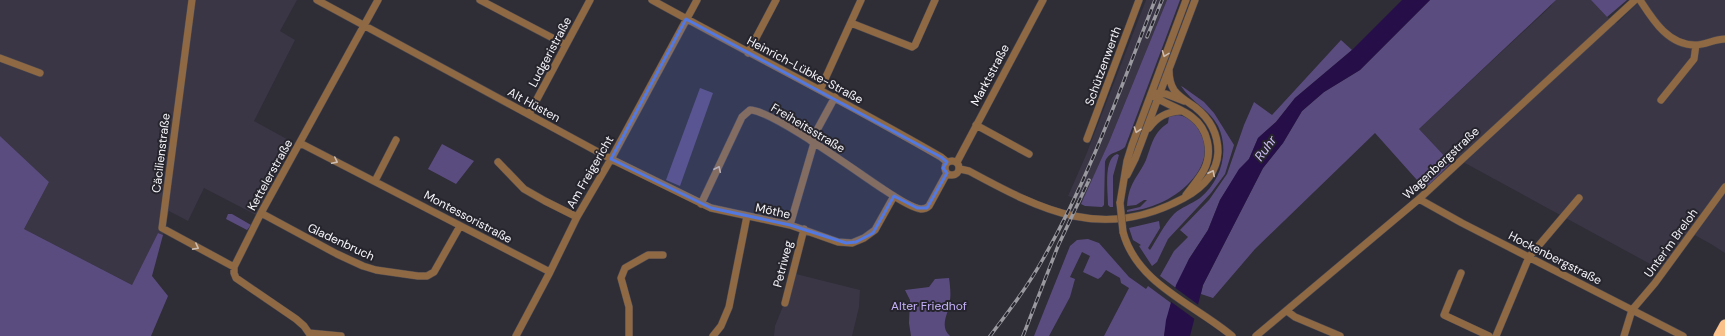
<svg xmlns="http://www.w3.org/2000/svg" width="1725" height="336" viewBox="0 0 1725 336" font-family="'DM Sans',sans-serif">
	<rect width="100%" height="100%" fill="#2f2d36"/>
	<path fill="#3a3645" d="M0,0H297L280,31L295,40L254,121L294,143L256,215L204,188L188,221L169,211L163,235L158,233L132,285L24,229L49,182L0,136Z
		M1146,0H1167L1109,142L1083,201L1068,196L1086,155Z
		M1555,0H1591L1607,17L1617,23L1641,0H1725V253L1711,244L1691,233L1663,271L1465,163L1458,157L1451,163L1419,129L1550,7Z
		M796,274L860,290L859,307L852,336H774L775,326Z"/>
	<path fill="#5b4c7f" d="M1167,0H1180L1125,147C1117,154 1109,151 1105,162L1104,205L1102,207L1085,206L1081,204L1109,142Z
		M1430,0H1556L1419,129L1451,163L1425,189L1375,133L1255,249L1213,298L1201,294L1203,285L1263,168L1283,143L1302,111L1324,92L1360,70Z
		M1591,0H1627L1607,17Z
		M1341,40L1352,50L1295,98L1276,122L1258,138L1249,159L1240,169L1220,200L1208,230L1189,259L1176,288L1160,276L1174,251L1188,237L1180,230L1209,200L1227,174L1244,125L1254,102L1272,115Z
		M1181,86L1183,87L1204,102L1214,113L1234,145L1225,174L1211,193L1168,239L1157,262L1152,266L1139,246L1141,245L1133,240L1129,228L1159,221L1160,228L1148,248L1150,250C1157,239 1165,223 1174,214C1181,207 1192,204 1200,198C1221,181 1230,151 1218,126C1209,109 1191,102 1181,86Z
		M700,88L713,93L680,186L666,180Z
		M1177,115C1188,116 1195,122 1200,132C1217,162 1186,192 1160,203C1149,208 1138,210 1127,212V210L1140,207L1147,200H1144L1136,205L1127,206C1129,182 1137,179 1146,160C1152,144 1153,133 1168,123L1169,116Z
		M0,136L49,182L24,229L132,285L158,233L163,235L152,276L168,296L151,336H0Z
		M442,144L474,161L456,184L428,169Z
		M1117,154L1119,155L1113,176V207H1110L1108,205C1108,192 1103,159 1117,154Z
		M228,214H232L251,225L247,230L226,219Z
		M1088,239L1099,243L1129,277L1146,289L1148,286L1171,303L1164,336H1104L1129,288L1121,283L1120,278L1106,270L1101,277L1098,279L1083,272L1090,256L1082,252L1070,277L1075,279L1070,297L1049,336H1034L1070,246L1077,240Z
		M949,278C950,285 951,293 950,300C950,312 938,325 950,336H911L909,323L910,300L905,290L929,287L935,279Z"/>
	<path fill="#260f48" d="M1402,0H1430L1360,70L1324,92L1302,111L1283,143L1263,168L1203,285L1190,336H1164L1166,320L1176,285L1189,259L1208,230L1220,200L1239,169L1249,159L1258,138L1276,122L1295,98L1352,50Z"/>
	<path fill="#2f2d36" d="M1174,287L1200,306L1196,320L1170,301Z"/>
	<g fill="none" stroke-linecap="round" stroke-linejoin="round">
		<defs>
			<path id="minor" d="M192,0L162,228L234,267
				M317,0L611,159L711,208L790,225L838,242L852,243L864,238L875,230L894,196
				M480,0L566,45
				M652,0C748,53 846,102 941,157L947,162
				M1640,0C1653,20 1668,45 1695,45C1705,45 1715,39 1725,39
				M851,23L912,47L915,45L935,0
				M748,53L776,0
				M0,58L40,73
				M820,90L861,0
				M1156,93L1166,94L1184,101
				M1154,96C1166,105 1181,108 1192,117C1208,129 1213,152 1204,170C1199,179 1192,187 1186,195
				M1661,100L1694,59L1696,45
				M529,114L590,0
				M976,125L1029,154
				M1149,128C1157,117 1166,112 1180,111
				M1087,139L1139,0
				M811,141L835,97
				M300,143L550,272
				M945 168a7 7 0 1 1 14 0a7 7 0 1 1-14 0Z
				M498,162L524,189L545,201L577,217
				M957,162L1043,0
				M960,169L969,171C1043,211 1103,242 1184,198C1202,188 1217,174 1218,152C1218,133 1209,118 1195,107C1188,102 1179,97 1174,90C1170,84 1169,76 1169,69
				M1127,175L1135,159L1195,0
				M375,181L396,140
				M1419,199L1462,223L1683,336
				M1120,203L1127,161L1132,145L1186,0
				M701,204L742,117L750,110C772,110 860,174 883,189C892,195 911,208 921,209C924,209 927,208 929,206L947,173
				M261,213L337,254L363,266L376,270L418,276H427L434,272L460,226
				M790,225L814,143
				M1123,232C1137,284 1194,304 1232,336
				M1461,273L1444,315L1489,336
				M785,303L804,229
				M1287,311L1295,317L1340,336
				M309,333L341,336
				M311,336L304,326L296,319L236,278L234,273V267L261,213L378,0
				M516,336L550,272L577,217L611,159L697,0
				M629,336V307L621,278L625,268L648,255H663
				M713,336L721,326L729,307L747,216
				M1256,336L1419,199L1635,0
				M1496,336L1529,257L1579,198
				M1624,336L1632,310L1655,283L1725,187"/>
			<path id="highway" d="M1719,336L1725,325"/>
		</defs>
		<use href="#minor" stroke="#4b4951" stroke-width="8"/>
		<use href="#highway" stroke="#4b4951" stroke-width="12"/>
		<use href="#minor" stroke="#8f6943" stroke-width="7"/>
		<use href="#highway" stroke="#fac18b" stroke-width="11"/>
		<defs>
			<path id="rail" d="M1147,37L1162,0
				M990,336C1009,311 1028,286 1043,259C1090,177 1121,87 1155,0
				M1023,336L1058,246L1089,180"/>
		</defs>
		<use href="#rail" stroke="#9a99a0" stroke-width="3.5"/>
		<use href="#rail" stroke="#26242c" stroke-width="2" stroke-dasharray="6" stroke-linecap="butt"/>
		<defs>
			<path id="minor-bridge" d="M1120,203L1123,232"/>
		</defs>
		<use href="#minor-bridge" stroke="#4b4951" stroke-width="8" stroke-linecap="butt"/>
		<use href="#minor-bridge" stroke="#8f6943" stroke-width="7"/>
	</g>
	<defs><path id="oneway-chevron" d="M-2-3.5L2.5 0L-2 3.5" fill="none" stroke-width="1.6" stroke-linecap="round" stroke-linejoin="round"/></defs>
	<g stroke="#ccbcb1">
		<use href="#oneway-chevron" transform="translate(1165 54) rotate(111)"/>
		<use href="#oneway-chevron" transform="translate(1137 130) rotate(109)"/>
		<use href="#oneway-chevron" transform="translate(335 161) rotate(27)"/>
		<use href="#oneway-chevron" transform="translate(718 169) rotate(-65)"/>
		<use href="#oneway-chevron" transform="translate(1212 173) rotate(-63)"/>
		<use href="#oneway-chevron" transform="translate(196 247) rotate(28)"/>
	</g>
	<path fill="#5378e0" fill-opacity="0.2" stroke="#5378e0" stroke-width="3" stroke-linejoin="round" d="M686,19L941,157L947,162L943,168L947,173L927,208H917L894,196L873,233L856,242L846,243L790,225L711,208L611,159Z"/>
	<g text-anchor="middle" stroke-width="4" stroke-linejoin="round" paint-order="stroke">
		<g font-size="12" fill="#f5f4fa" stroke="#26242c">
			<text transform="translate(550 52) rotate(-62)" y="4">Ludgeristraße</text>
			<text transform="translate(1103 66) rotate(-70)" y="4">Schützenwerth</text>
			<text transform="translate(805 70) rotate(28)" y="4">Heinrich-Lübke-Straße</text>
			<text transform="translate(990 75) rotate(-62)" y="4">Marktstraße</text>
			<text transform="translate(534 105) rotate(29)" y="4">Alt Hüsten</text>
			<text transform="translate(808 128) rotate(31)" y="4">Freiheitsstraße</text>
			<text transform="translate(161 153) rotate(-83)" y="4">Cäcilienstraße</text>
			<text transform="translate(1441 163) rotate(-43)" y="4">Wagenbergstraße</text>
			<text transform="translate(590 172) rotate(-60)" y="4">Am Freigericht</text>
			<text transform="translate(270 175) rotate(-61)" y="4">Kettelerstraße</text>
			<text transform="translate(773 211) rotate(12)" y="4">Möthe</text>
			<text transform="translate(468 217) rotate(28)" y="4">Montessoristraße</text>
			<text transform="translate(341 242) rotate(25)" y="4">Gladenbruch</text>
			<text transform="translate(1671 243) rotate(-54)" y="4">Unter'm Breloh</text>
			<text transform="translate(1555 258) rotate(27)" y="4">Hockenbergstraße</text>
			<text transform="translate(783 264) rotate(-76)" y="4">Petriweg</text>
		</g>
		<g font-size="12" fill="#c6b2fb" stroke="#26242c">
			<text x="929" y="310">Alter Friedhof</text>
		</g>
		<g font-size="13" font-style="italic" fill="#ccbef5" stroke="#26242c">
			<text transform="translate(1265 148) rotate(-54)" y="5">Ruhr</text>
		</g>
	</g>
</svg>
